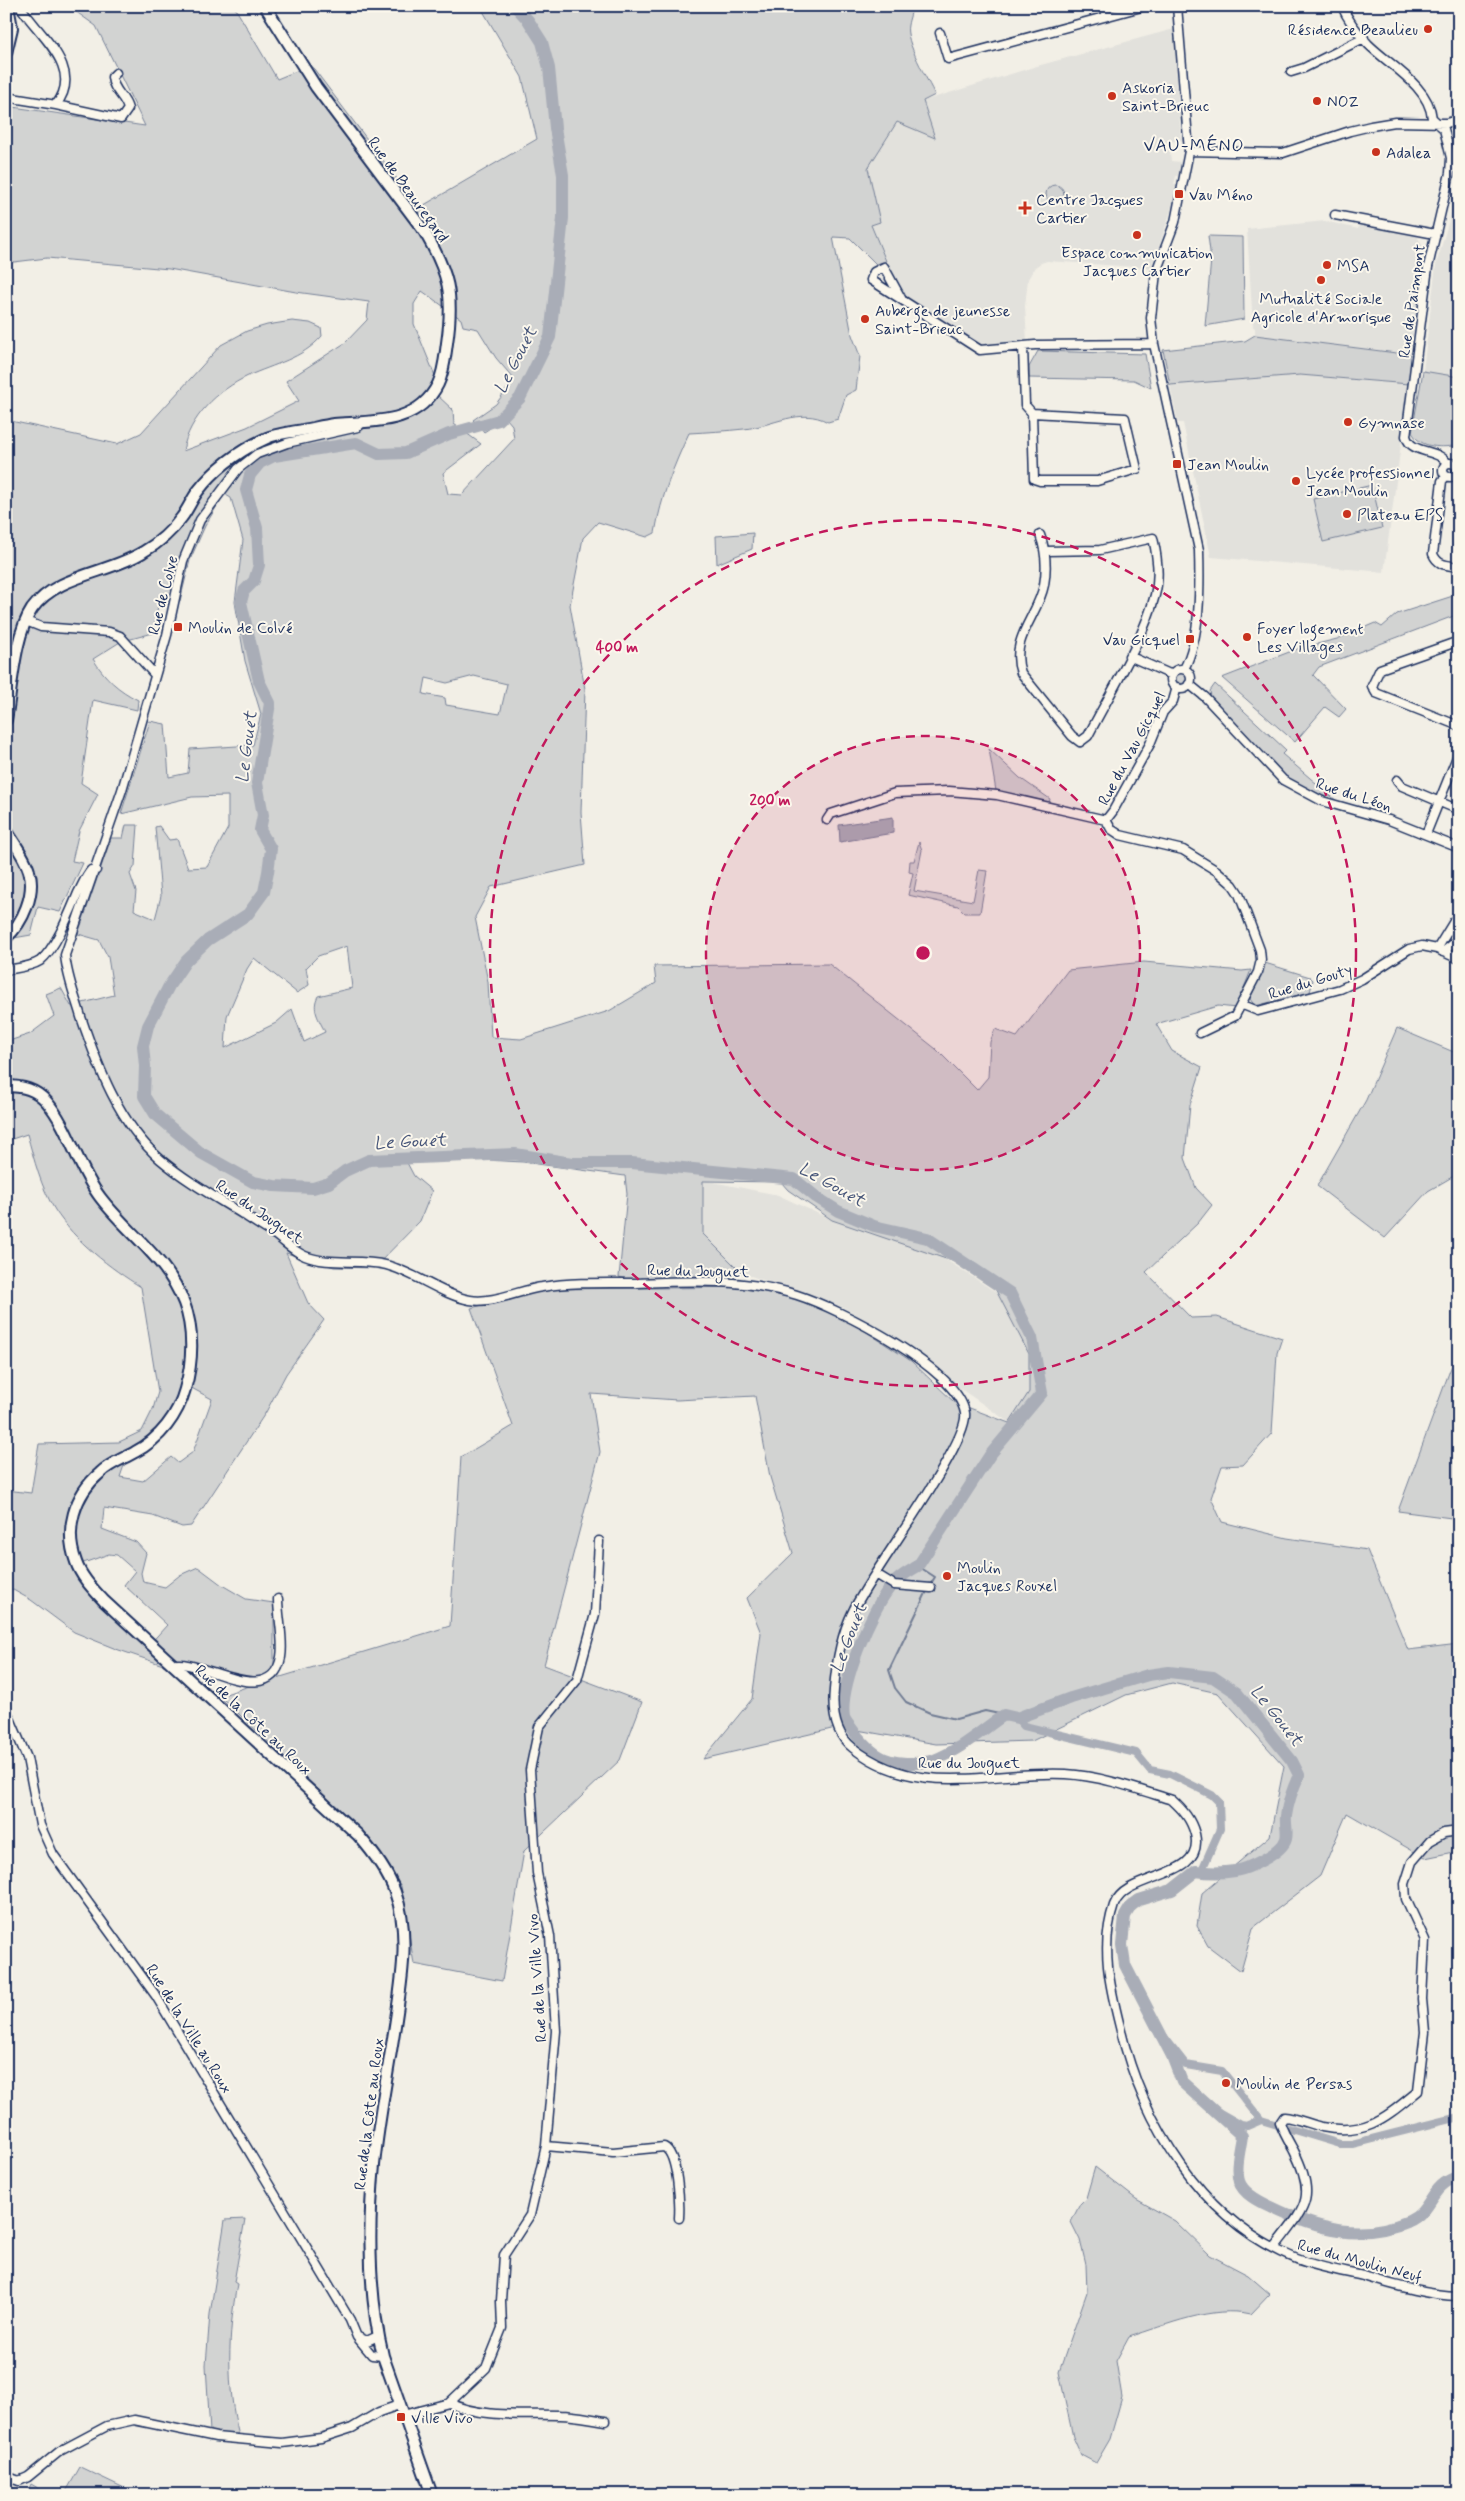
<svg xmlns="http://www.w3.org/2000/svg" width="1465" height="2501" viewBox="0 0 1465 2501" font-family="Mynerve,sans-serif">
	<rect width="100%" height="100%" fill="#f2efe6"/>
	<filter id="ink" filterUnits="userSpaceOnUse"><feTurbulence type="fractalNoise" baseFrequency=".02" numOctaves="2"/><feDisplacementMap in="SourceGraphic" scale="10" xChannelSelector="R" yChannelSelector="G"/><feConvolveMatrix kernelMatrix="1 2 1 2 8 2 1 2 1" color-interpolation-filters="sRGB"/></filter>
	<g filter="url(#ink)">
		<path fill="#e2e1dc" d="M1174,29L1181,140L1169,142L1171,161L1182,162L1179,175L1176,176L1174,184L1177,185L1173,204L1158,250L1150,268L1047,261L1041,263L1035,267L1028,279L1025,306L1027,342L1021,343V341L981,345L903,297L871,225L880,222L867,168L897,122L935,137L923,101L1037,66Z
			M1459,186V377L1423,371L1436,265Z
			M1325,221L1358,229L1360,224L1417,236L1424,249L1412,355L1255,335V328L1253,327L1247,229Z
			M1300,375L1409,384L1384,572L1211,557L1183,423H1178L1170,385Z
			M703,1180L778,1195L832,1220L937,1254L1002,1296L1029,1354V1392L1010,1423L938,1373L895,1337L843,1307L742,1273L703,1234Z"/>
		<path fill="#d2d3d2" stroke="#768198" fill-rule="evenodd" d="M68,6H234L277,79L311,65L419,208L537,139L522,77L480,6H911C912,14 909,18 908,25C904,41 928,80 935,95L923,101L935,138L897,122L868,168L880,222L871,225L886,261L876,264L850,238L833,237L852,335L860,356L856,390L846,395L838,419L828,422C800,407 773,426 744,429C726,431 707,432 689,433C674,465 661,497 655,533L647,537L598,522L583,538L570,605L585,689L581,812L585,865L491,887L475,917L488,982L491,1037L521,1039L609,1011L656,983L654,966L829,964L936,1049L977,1090L988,1077L990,1042L995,1029L1017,1037L1068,970L1144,962L1242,971L1251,970L1236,1008L1218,1006L1156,1024L1172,1051L1202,1067L1190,1105L1185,1158L1196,1188L1212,1205L1198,1223L1146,1272L1191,1318L1217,1317L1282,1338L1277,1353L1272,1433L1243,1465L1222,1466L1211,1498L1222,1522L1287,1538L1367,1550L1408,1650L1459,1644V1851L1425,1858L1347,1813L1320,1876L1253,1928L1241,1971L1208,1946L1197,1926L1202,1893L1270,1836L1284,1766L1218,1693L1172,1683L1126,1695L1032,1741L936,1744L840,1727L703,1759L752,1699L761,1633L747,1598L793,1553L770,1477L755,1396L677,1400L591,1394L600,1452L544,1665L642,1702L620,1760L524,1851L502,1981L414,1964L401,1886L363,1832L220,1696L258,1683L242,1684L166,1666L116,1649L74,1632L31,1600L6,1586V1490L31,1493L39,1444L119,1442L142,1431L153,1409L158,1392L141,1287C110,1268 75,1241 55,1210C41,1188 34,1159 27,1134L6,1141V1042L30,1034L54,1016L46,994L61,988L71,1006L114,995L108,957L99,940L78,934L111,838H123L126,825H138L135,866L130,874L136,891L134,910L155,919L161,896L155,827L159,826L169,840L177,839L188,868L207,867L228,828V796L192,797L121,814L150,721L165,724L169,777L188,773L190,749L253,745L261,714L245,661L235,602L243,540L231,498L224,494L205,526L190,560L180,601L158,606L153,633L120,642L93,659C105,678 118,690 138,700L137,710L93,700L81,783L98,794L79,831L72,861L83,863L60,912L38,907L31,935L14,938L6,946V420L117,444L141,433L221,345L247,331L267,325L292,321L310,323L321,328L322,336C302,359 274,364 248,376C218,390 189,417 183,451L247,427L299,401L286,381L345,343L367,320L369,302L296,292L169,269L47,258L6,263V106L145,126L96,26ZM422,291L461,319L463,326L478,329L496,358L514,379L496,404L473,420L484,432L506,418L512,425L514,439L462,495L448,494L443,473L481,444L454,424L453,410L437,395L440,388L414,324V304ZM474,676L507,684L500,714L446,705L445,698L423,694L426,678L447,683ZM347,946L352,988L318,996C311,1009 319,1019 325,1032L304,1042L292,1009L276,1023L225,1048L227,1016L247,969L254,958L297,993L309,985L306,968L318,956ZM427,1157L523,1162L625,1176L627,1194L619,1277L632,1280L742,1273L703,1234V1181L781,1182L788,1190L832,1220L987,1273L1029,1354V1392L1009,1423L954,1402L911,1361L836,1312L762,1287L546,1289L471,1308L513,1426L461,1457L450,1626L264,1682L274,1676V1603L246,1599L222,1585L198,1567L180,1575L165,1587L143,1582L141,1573L146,1553L136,1542L102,1529L104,1508L153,1516L182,1527L191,1526L266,1412L286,1374L324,1320L308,1303L286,1253L334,1267L374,1268L420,1221L432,1191L414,1176L405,1159ZM184,1384L212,1399L193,1452L178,1463L171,1457L143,1481L120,1477L129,1451L158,1428L172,1409ZM109,1554L117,1555L135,1571L124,1585L167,1625L147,1647L94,1599L72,1567Z
			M1046 194a9 9 0 1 1 18 0a9 9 0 1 1-18 0Z
			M1208,236L1243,237L1244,319L1205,326L1211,259Z
			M1255,335L1412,355L1409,384L1300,375L1170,385L1163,350L1245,341Z
			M1038,351L1145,354L1151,388L1134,380L1029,378V367Z
			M1423,371L1459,377V445C1443,448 1420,449 1412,432Z
			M1372,485L1382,528L1323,542L1313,499Z
			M753,533L752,549L717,564L716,536Z
			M1459,594V614L1319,667L1313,675L1346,709L1339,717L1325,707L1295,742L1222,678L1297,649L1337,639L1375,623L1382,627L1397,614Z
			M1175.5 678a5.5 5.5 0 1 1 11 0a5.5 5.5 0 1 1-11 0Z
			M1215,684L1286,750L1282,754L1338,802C1315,792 1291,783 1272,765L1211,697L1210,691Z
			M989,749L1020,778L1050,799L1047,811L996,791Z
			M919,842L922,850L914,891L973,901L979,870L987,871L980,913H965L958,906L908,895L913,873L909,872L910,861H914Z
			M1456,922L1458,935L1444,948L1442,947Z
			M1265,963L1310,977L1313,980L1310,992L1255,1006L1250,999Z
			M1397,1028L1456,1053L1459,1049V1173L1428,1191L1385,1238L1317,1186L1366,1100Z
			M1459,1351V1519L1398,1511L1450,1370Z
			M1095,2167L1136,2199L1175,2221L1210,2255L1248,2275L1270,2294L1251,2314C1212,2305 1167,2325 1129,2337L1116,2361L1122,2397L1110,2439L1096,2463L1081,2455L1073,2437L1059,2372L1087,2292L1086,2265L1080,2240L1071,2222L1080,2204L1086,2198Z
			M245,2219L234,2282L237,2284C228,2334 226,2386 239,2436L210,2432L206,2365L210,2314L225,2220Z
			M80,2467L139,2495H64Z
			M31,2484L50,2495H26Z"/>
		<path fill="#a9adb7" stroke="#707b93" d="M893,817V833L840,842L839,825Z"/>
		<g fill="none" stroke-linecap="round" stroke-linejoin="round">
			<path stroke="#707b93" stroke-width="2" d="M918,1566L935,1577L930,1585
				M927,1591L889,1670L895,1688L906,1702L930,1713L956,1719L985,1711L1004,1715"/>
			<path stroke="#a9adb7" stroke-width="8" d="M1017,1718L1024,1726L1136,1753L1150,1770L1170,1774L1212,1795L1219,1802L1220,1829L1201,1872
				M1158,2029L1186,2065L1222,2071L1261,2120
				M1206,2105L1241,2125L1247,2126L1261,2120L1340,2144H1352L1459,2117"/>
			<path stroke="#a9adb7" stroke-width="12" d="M515,6L528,20L542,42L549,68L555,128L563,175V218L550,337L520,398L499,420L449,434L406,453L379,454L356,443L274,456L260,463L250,475L246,490L257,528L259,565L254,581L244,591L241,602L259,681L270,703L257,783L263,815L260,830L271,849L268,872L264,892L248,914L208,940L186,961L169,986L148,1026L143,1046L145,1066L144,1096L155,1114L201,1153L253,1182L274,1186L313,1188L329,1183L345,1171L369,1160L515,1154L572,1163H632L794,1179L816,1197L838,1211L874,1226L927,1238L1010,1293L1032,1338L1042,1393L990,1455L918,1566C908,1572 898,1577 891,1586C871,1610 839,1686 844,1717C845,1721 849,1725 852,1729C858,1738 869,1750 879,1756C891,1764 920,1765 934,1760C960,1750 982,1730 1004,1715L1017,1718L1071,1698L1148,1675L1169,1672L1213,1677L1237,1693L1292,1761L1299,1775C1293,1788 1288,1801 1286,1816C1285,1823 1288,1832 1286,1839C1282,1853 1248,1869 1235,1871C1222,1873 1209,1873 1196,1871L1172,1890L1139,1900L1131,1906L1125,1916L1122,1945L1125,1965L1172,2056L1182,2082L1242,2136C1240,2150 1235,2167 1239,2181C1243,2194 1260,2202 1271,2207C1316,2229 1360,2242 1409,2221C1428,2213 1430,2193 1445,2183C1449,2180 1454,2178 1459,2176"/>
			<defs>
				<path id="minor" d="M1104,6L1107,16
					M1177,6L1189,151L1175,222L1156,272L1151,318L1154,344L1199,550C1200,585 1201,637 1184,669
					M1342,6C1348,21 1357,32 1368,44C1389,65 1429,86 1432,118L1444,129L1451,158L1450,173L1428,267L1406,436C1411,455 1438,448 1447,463
					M940,33L948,59L1145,6
					M1291,72L1304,68L1364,38
					M6,97L56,105C85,68 39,36 20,6
					M56,105L121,119L128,109C125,96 113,91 112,77L116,73
					M1189,151L1283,153L1350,131L1371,126L1395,122L1447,123L1459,119
					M1335,215L1435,234
					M902,300L884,267L874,272L871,280L980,350L1035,345L1154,344
					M1023,347L1025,405L1032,413L1125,418L1137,469L1097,481H1040L1034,479L1032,413
					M363,422L358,427L287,443L257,454L238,469L200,520L183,561L167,635L122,790L65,955C67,977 75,996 81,1017C98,1067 119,1123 160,1159C186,1181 215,1197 244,1215C254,1222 265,1228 275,1235C285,1242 293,1251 305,1256C330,1266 359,1258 386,1265C414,1272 442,1295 470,1300C493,1304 520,1290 542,1287C572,1282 603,1283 634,1283C689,1281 743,1278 797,1295C838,1308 957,1368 965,1413C970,1443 870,1574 853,1611C841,1635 836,1663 834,1690C832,1711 835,1734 853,1748C920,1800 990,1770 1066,1774C1102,1776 1137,1789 1172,1800C1183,1810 1191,1819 1195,1834C1206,1881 1126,1871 1114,1905C1100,1946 1110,1987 1120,2027C1142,2122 1202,2222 1297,2259C1318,2267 1341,2271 1363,2276C1394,2285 1426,2295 1459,2296
					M1443 470a7 7 0 1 1 14 0a7 7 0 1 1-14 0Z
					M1446,476L1442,481L1433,554C1438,566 1447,565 1459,567
					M1040,535C1046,551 1047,568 1044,585C1038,616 1009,639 1021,673L1072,736L1080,742L1088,736C1110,693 1143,641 1155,595C1160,577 1157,555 1153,538L1100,550L1046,551
					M26,621L41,627L109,632L120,636L155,675
					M1459,641L1380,669L1372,686L1376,693L1459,726
					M1129,656L1172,675
					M1171 679a10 10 0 1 1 20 0a10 10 0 1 1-20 0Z
					M1189,684L1205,697L1283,780L1322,801L1389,820L1459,848
					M1397,780L1402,786L1459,810
					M827,820L831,814L895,793L949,791L997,795L1106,820
					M1106,820L1111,829L1120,835L1183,850L1217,871L1233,885L1239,894L1260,950L1261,960L1258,972L1235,1016L1200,1033
					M1106,820L1113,811L1150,744L1163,712L1173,701L1177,687
					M1426,834L1459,752
					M1437,949L1459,913
					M1443,952L1459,939
					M6,970C17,968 31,967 40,961C56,948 70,912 78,893C83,884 85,877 91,870H96
					M1243,1005L1258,1011L1340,989L1362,979L1409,949L1422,946L1437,949L1459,959
					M876,1574L894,1585L931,1588
					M172,1665C198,1656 271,1712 281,1657C284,1641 278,1616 278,1599
					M6,1709L27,1758L40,1825L53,1854L156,1996L350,2320L357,2337L372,2355L383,2356
					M546,2146L613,2152L664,2147C678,2154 680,2203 679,2218
					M1275,2247C1304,2209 1318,2199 1294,2151C1289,2142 1284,2134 1280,2123L1284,2117C1296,2118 1309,2124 1322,2127C1367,2136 1386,2117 1418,2091L1425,2032L1422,1999L1425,1940L1406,1899L1405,1884L1412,1862L1430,1841L1444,1833L1459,1831
					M358,2337L367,2341L378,2336
					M449,2403L486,2368L502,2328L501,2301L504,2255L530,2215L546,2146L556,2031L550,1936L537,1873L530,1770L539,1727L577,1680L595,1614L599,1541
					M403,2415L449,2403C479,2418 526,2414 560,2415C575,2415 591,2419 606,2421
					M11,2478L19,2481L28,2477L60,2451L107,2426L134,2420L216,2437L282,2443L321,2438L352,2428L379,2412L399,2405
					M6,2488L12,2495"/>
				<path id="major" d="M6,53L12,28L8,6
					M6,720C12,688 14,636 32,609C57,574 108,574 143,552C157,544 172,531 182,517C188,509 192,499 198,491C216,468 240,450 267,438C276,434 287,433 297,431C309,429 322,426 334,424C372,421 418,425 438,384C444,372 445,357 447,343C454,295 449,273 424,231L316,87L265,6
					M6,830C14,843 25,857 29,871C36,893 23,923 6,938
					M6,1086C22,1086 36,1089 47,1102C69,1128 78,1168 100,1197C128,1234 167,1258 184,1303C194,1329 193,1362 185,1389C178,1415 160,1439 135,1452C123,1459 110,1463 100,1473C74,1495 64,1530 76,1562C81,1577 94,1590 104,1601L358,1835C373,1852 387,1870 395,1892C410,1932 402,1978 396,2019C389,2067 379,2116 374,2165C368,2228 368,2293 383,2356L432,2495"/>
			</defs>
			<use href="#minor" stroke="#1b2f5e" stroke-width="11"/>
			<use href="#major" stroke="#1b2f5e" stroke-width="14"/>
			<use href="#minor" stroke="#fbf7ec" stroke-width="8"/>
			<use href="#major" stroke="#fbf7ec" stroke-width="10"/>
		</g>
	</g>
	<circle cx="923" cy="953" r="217" fill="#c2185b" fill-opacity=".12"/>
	<g fill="none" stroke="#c2185b" stroke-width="2.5" stroke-dasharray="9 6">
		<circle cx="923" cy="953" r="217"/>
		<circle cx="923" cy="953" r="433"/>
	</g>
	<g fill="#c8321e" stroke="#fbf7ec" stroke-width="2">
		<circle cx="1428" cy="29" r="5"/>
		<circle cx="1112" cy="96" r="5"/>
		<circle cx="1317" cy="101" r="5"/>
		<circle cx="1376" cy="152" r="5"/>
		<rect x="1174" y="189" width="10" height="10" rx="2.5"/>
		<path d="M1022.5 200.5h5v5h5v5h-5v5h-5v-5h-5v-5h5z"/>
		<circle cx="1137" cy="235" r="5"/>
		<circle cx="1327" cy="265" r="5"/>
		<circle cx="1321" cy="280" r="5"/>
		<circle cx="865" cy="319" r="5"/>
		<circle cx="1348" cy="422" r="5"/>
		<rect x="1172" y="459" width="10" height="10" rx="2.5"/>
		<circle cx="1296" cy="481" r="5"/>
		<circle cx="1347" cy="514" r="5"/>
		<rect x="173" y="622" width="10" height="10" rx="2.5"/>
		<circle cx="1247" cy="637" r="5"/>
		<rect x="1185" y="634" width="10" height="10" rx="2.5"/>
		<circle cx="947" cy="1576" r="5"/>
		<circle cx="1226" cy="2083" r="5"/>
		<rect x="396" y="2412" width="10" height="10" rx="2.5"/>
	</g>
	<g text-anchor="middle" stroke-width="4" stroke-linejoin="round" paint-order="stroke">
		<g font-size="16" fill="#1b2f5e" stroke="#fbf7ec" text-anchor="start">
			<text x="1418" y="35" text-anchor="end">Résidence Beaulieu</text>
			<text x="1122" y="93">Askoria<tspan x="1122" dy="18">Saint-Brieuc</tspan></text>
			<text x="1327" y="107">NOZ</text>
			<text x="1386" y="158">Adalea</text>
			<text x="1189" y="200">Vau Méno</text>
			<text x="1036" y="205">Centre Jacques<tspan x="1036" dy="18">Cartier</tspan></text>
			<text x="1137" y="258" text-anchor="middle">Espace communication<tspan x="1137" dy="18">Jacques Cartier</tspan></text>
			<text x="1337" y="271">MSA</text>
			<text x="1321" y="304" text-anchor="middle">Mutualité Sociale<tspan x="1321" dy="18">Agricole d'Armorique</tspan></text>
			<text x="875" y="316">Auberge de jeunesse<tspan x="875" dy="18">Saint-Brieuc</tspan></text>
			<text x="1358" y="428">Gymnase</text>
			<text x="1187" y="470">Jean Moulin</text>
			<text x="1306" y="478">Lycée professionnel<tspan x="1306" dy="18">Jean Moulin</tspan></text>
			<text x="1357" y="520">Plateau EPS</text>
			<text x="188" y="633">Moulin de Colvé</text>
			<text x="1257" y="634">Foyer logement<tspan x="1257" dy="18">Les Villages</tspan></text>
			<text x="1180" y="645" text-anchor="end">Vau Gicquel</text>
			<text x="957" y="1573">Moulin<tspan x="957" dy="18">Jacques Rouxel</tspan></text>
			<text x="1236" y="2089">Moulin de Persas</text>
			<text x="411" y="2423">Ville Vivo</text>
		</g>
		<g font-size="16" fill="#1b2f5e" stroke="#fbf7ec">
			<text transform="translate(409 189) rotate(54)" y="6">Rue de Beauregard</text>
			<text transform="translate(1411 301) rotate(-82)" y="6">Rue de Paimpont</text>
			<text transform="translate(162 595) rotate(-76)" y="6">Rue de Colve</text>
			<text transform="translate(1131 748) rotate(-62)" y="6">Rue du Vau Gicquel</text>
			<text transform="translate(1354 794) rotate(18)" y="6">Rue du Léon</text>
			<text transform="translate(1310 981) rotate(-17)" y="6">Rue du Gouty</text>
			<text transform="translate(260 1211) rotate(34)" y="6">Rue du Jouguet</text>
			<text transform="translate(698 1270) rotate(1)" y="6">Rue du Jouguet</text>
			<text transform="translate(254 1719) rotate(43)" y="6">Rue de la Côte au Roux</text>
			<text x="969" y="1768">Rue du Jouguet</text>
			<text transform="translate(536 1978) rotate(-94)" y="6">Rue de la Ville Vivo</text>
			<text transform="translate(190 2028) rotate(58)" y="6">Rue de la Ville au Roux</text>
			<text transform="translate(368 2114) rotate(-83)" y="6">Rue de la Côte au Roux</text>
			<text transform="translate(1360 2260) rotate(15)" y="6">Rue du Moulin Neuf</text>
		</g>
		<g font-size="18" letter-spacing="1" fill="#1b2f5e" stroke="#fbf7ec">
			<text x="1194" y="151">VAU-MÉNO</text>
		</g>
		<g font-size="18" font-style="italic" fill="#465579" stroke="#fbf7ec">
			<text transform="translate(515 360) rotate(-63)" y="6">Le Gouët</text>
			<text transform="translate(246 747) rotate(-83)" y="6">Le Gouët</text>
			<text transform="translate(410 1141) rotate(-3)" y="6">Le Gouët</text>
			<text transform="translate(832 1184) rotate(29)" y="6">Le Gouët</text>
			<text transform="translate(848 1638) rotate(-69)" y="6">Le Gouët</text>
			<text transform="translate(1277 1715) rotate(51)" y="6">Le Gouët</text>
		</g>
	</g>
	<circle cx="923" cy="953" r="8" fill="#c2185b" stroke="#fbf7ec" stroke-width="2.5"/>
	<g font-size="15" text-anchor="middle" font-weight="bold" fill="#c2185b" stroke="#fbf7ec" stroke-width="4" stroke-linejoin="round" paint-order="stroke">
		<text x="617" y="652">400 m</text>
		<text x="770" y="805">200 m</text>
	</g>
	<rect width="1465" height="2501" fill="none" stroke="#fbf7ec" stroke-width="25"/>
	<rect x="12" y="12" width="1440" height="2476" fill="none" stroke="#1b2f5e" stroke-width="2" filter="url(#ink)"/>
</svg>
